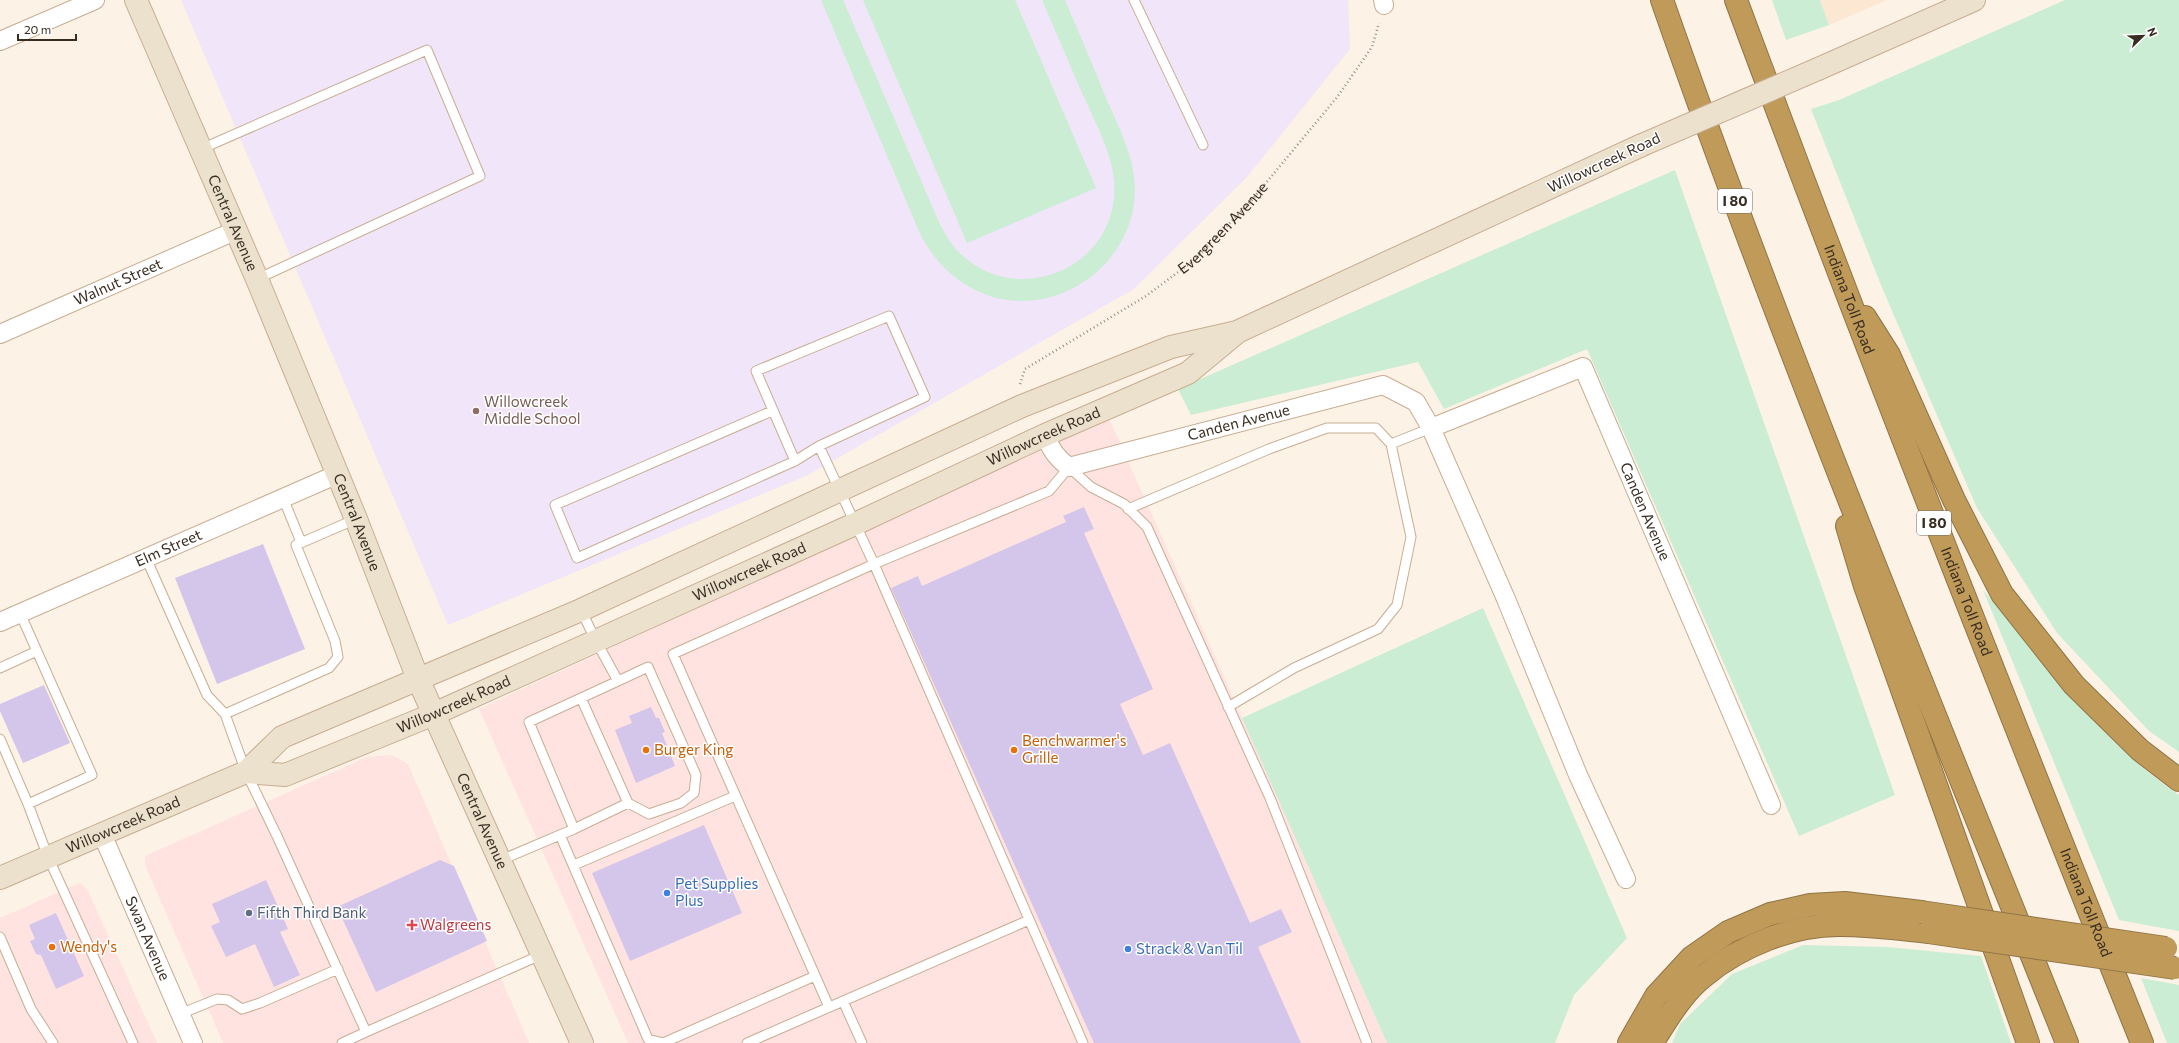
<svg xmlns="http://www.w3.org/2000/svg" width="2179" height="1043" viewBox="0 0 2179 1043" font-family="Commissioner,sans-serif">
	<rect width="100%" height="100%" fill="#fdf2e6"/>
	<path fill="#fee3e1" d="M1109,418L1387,1043H628L479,709Z
		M392,755L408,764L529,1043H223L145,865V856L367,757Z
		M80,883L87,889L157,1043H0V918Z"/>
	<path fill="#fce7d2" d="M1820,0H1887L1829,25Z"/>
	<path fill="#f1e5f9" d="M181,0H1348L1350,49L1247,177L1134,289L808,475L448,625Z"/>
	<path fill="#cbedd4" d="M821,0H843L939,222C945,234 952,247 963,256C1017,305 1107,271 1114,198C1118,162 1097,127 1083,95C1069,63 1056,32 1042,0H1065C1079,33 1093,65 1106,98C1119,128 1136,159 1135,193C1132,274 1039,329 968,286C947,274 933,257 921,236Z
		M863,0H1015L1096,188L967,243Z
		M1772,0H1820L1829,25L1786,40Z
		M2065,0H2179V752L2149,731L2057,633L1977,508L1883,290L1811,109L1839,100Z
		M1675,170L1895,795L1799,836L1587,349L1444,409L1418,362L1191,415L1178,389Z
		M1983,590C2043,663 2100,741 2179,795V931L2119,920Z
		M1483,608L1627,938L1574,995L1555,1043H1387L1242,718Z
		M1803,945L1887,947L1981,956L2011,1043H1672L1680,1024L1732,974Z
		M2141,978L2179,985V1043H2167Z"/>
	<path fill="#d4c5eb" d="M1084,507L1094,529L1084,533L1153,689L1120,704L1143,755L1170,743L1250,923L1281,909L1292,932L1258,947L1301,1043H1094L891,588L918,576L922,586L1066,522L1063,516Z
		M263,544L305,649L217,684L175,578Z
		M44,685L70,743L23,763L0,711V704Z
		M651,707L656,718H659L665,732L662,733L675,766L636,783L615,730L632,723L629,716Z
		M704,825L742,913L630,961L592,873Z
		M440,860L454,866L487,941L376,992L337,907Z
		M266,880L288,929L280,932L300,975L274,987L255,944L226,957L211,926L220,922L212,904Z
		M56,913L84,976L56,989L41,955L36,954L30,941L35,939L29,925Z"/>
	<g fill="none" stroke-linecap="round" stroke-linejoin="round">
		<defs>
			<path id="service" d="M1134,0L1203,145
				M201,149L427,50L480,176L257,279
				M772,411L555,505L577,558L795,461L819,446L925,397L889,316L756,371L795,461
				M819,446L874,564L1083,1043
				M283,498L301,542
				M1128,509L1269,449L1327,428H1376L1391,444L1431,428
				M356,519L296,545L335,641L338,657L329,668L225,714L246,772L277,836L366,1032L543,954
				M146,558L207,695L225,714
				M20,613L92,775L28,804
				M0,668L37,651
				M581,698L628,803L649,814L681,803L694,793L696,775L648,667L618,681
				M1228,707L1294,668L1378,629L1397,605L1411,537L1391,444
				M0,739L28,804L48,857L133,1043
				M574,829L628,803
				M560,835L648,1039L663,1043L815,976
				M501,860L574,829L529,722L618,681L596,641L581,610
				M574,865L735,796
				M0,937L31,1009L53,1043
				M843,1001L862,1043
				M829,1007L673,654L874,564L1049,491L1069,467L1091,487L1124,504L1147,527L1270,798L1367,1043
				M180,1014L217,999L228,1000L242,1009L260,1003L338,969
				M342,1043L366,1032
				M747,1043L1029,920"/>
			<g id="minor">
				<path d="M1383,0L1384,5"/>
				<path d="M0,41L95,0"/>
				<path id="s2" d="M0,334L237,230"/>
				<path id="s3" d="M1431,428L1583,367L1771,805"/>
				<path id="s4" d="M1045,435C1051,449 1056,458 1069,467L1383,385L1416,402L1431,428L1506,599L1578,775L1626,879"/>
				<path id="s5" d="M0,622L338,474"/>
				<path id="s6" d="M102,834L193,1043"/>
			</g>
			<g id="secondary">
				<path id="s7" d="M136,0L257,279L356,519L418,679L582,1043"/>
				<path d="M1818,69L1974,0"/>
				<path id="s8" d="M246,772L285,775L434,714L855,524L1045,435L1188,373L1235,334"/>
				<path id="s9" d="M0,878L246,772L282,737L581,610L1022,406L1171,347L1237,332L1642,145"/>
			</g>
			<g id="motorway">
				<path d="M1662,0C1785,352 1928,697 2067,1043"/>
				<path id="s10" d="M1736,0C1866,350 2003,697 2142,1043"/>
				<path d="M1865,317L1889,355L1954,500L2002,594L2074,685L2140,750L2179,780"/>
				<path d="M1847,526L1865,586L2028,1043"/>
				<path d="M1629,1043L1656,996L1692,957L1728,932L1770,914L1810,905L1845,903L1921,912"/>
				<path d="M1652,1043C1667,1020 1682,993 1704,976C1740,946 1794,924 1841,925C1870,925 1899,929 1928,932"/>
			</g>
		</defs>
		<use href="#service" stroke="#c8ad91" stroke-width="11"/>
		<use href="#minor" stroke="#c8ad91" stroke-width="20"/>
		<use href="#secondary" stroke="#c8ad91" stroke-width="24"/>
		<use href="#motorway" stroke="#907446" stroke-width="24"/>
		<path stroke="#988d81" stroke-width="2.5" stroke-dasharray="1 3" stroke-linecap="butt" id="s1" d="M1020,384L1025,369L1146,296L1193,261L1251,201L1338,96L1372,47L1379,23"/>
		<use href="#service" stroke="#fff" stroke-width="9"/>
		<use href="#minor" stroke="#fff" stroke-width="18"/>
		<use href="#secondary" stroke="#ece1cd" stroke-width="22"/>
		<use href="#motorway" stroke="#bf9a59" stroke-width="22"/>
		<defs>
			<path id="secondary-bridge" d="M1642,145L1818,69"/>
			<path id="motorway-bridge" d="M1921,912L2166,948
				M1928,932L2175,968"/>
		</defs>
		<use href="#secondary-bridge" stroke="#c8ad91" stroke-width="24" stroke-linecap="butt"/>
		<use href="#motorway-bridge" stroke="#907446" stroke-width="24" stroke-linecap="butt"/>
		<use href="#secondary-bridge" stroke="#ece1cd" stroke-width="22"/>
		<use href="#motorway-bridge" stroke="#bf9a59" stroke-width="22"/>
	</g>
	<circle fill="#8d6e63" stroke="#fff" stroke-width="1.5" cx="476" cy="411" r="4"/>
	<g fill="#e8710a" stroke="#fff" stroke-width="1.5">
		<circle cx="646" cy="750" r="4"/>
		<circle cx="1014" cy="750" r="4"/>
		<circle cx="52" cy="947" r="4"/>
	</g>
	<g fill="#3f7fe0" stroke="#fff" stroke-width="1.5">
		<circle cx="667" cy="893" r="4"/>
		<circle cx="1128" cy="949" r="4"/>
	</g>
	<circle fill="#5c6f8a" stroke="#fff" stroke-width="1.5" cx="249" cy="913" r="4"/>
	<path fill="#e0444e" stroke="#fff" stroke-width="1.5" d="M410 919h4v4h4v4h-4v4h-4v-4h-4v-4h4z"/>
	<g text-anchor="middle" stroke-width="3" stroke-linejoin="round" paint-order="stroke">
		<g fill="#fff" stroke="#746c64" stroke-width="1">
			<rect x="1718" y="189" width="34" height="24" rx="3"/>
			<rect x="1917" y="511" width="34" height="24" rx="3"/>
		</g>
		<g font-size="14" font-weight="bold" fill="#382d22">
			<text x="1735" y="206">I 80</text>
			<text x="1934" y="528">I 80</text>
		</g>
		<g font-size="15" fill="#382d22" stroke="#fff">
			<text transform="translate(1604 163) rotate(-25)" y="5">Willowcreek Road</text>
			<text dy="5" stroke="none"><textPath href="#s7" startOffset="243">Central Avenue</textPath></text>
			<text dy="5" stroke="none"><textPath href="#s1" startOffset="260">Evergreen Avenue</textPath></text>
			<text dy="5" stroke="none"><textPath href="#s2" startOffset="129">Walnut Street</textPath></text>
			<text dy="5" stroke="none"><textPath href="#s10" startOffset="320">Indiana Toll Road</textPath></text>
			<text dy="5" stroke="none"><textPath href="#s4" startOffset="216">Canden Avenue</textPath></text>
			<text dy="5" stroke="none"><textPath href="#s8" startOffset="870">Willowcreek Road</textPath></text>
			<text dy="5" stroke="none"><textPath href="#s3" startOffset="321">Canden Avenue</textPath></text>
			<text dy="5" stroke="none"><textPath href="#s7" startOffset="567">Central Avenue</textPath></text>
			<text dy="5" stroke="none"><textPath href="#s5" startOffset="184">Elm Street</textPath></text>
			<text dy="5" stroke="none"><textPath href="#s8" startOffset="546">Willowcreek Road</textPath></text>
			<text dy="5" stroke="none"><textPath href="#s10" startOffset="644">Indiana Toll Road</textPath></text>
			<text dy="5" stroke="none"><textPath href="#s8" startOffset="222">Willowcreek Road</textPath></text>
			<text dy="5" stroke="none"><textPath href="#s7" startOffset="891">Central Avenue</textPath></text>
			<text dy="5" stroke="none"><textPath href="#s9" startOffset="134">Willowcreek Road</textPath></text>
			<text dy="5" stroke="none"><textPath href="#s10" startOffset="968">Indiana Toll Road</textPath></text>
			<text dy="5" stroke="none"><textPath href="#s6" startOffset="114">Swan Avenue</textPath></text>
		</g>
		<g font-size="15" fill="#785e54" stroke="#fff" text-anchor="start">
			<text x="484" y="407">Willowcreek<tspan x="484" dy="17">Middle School</tspan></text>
		</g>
		<g font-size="15" fill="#c56008" stroke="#fff" text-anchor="start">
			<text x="1022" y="746">Benchwarmer's<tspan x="1022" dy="17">Grille</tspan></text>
			<text x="654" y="755">Burger King</text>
			<text x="60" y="952">Wendy's</text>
		</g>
		<g font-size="15" fill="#366cbe" stroke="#fff" text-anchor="start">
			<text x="675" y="889">Pet Supplies<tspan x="675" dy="17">Plus</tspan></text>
			<text x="1136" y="954">Strack &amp; Van Til</text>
		</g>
		<g font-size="15" fill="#4e5e75" stroke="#fff" text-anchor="start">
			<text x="257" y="918">Fifth Third Bank</text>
		</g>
		<g font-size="15" fill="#be3a42" stroke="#fff" text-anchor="start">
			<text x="420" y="930">Walgreens</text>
		</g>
	</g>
	<g transform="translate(2143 36) rotate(67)" stroke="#ffffff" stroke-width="3" paint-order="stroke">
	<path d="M0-3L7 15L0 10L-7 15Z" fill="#382d22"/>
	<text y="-6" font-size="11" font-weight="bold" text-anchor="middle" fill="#382d22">N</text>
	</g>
	<path d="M18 34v6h58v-6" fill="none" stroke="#382d22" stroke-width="2"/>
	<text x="24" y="34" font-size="12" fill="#382d22" stroke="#ffffff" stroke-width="3" paint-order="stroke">20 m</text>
</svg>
